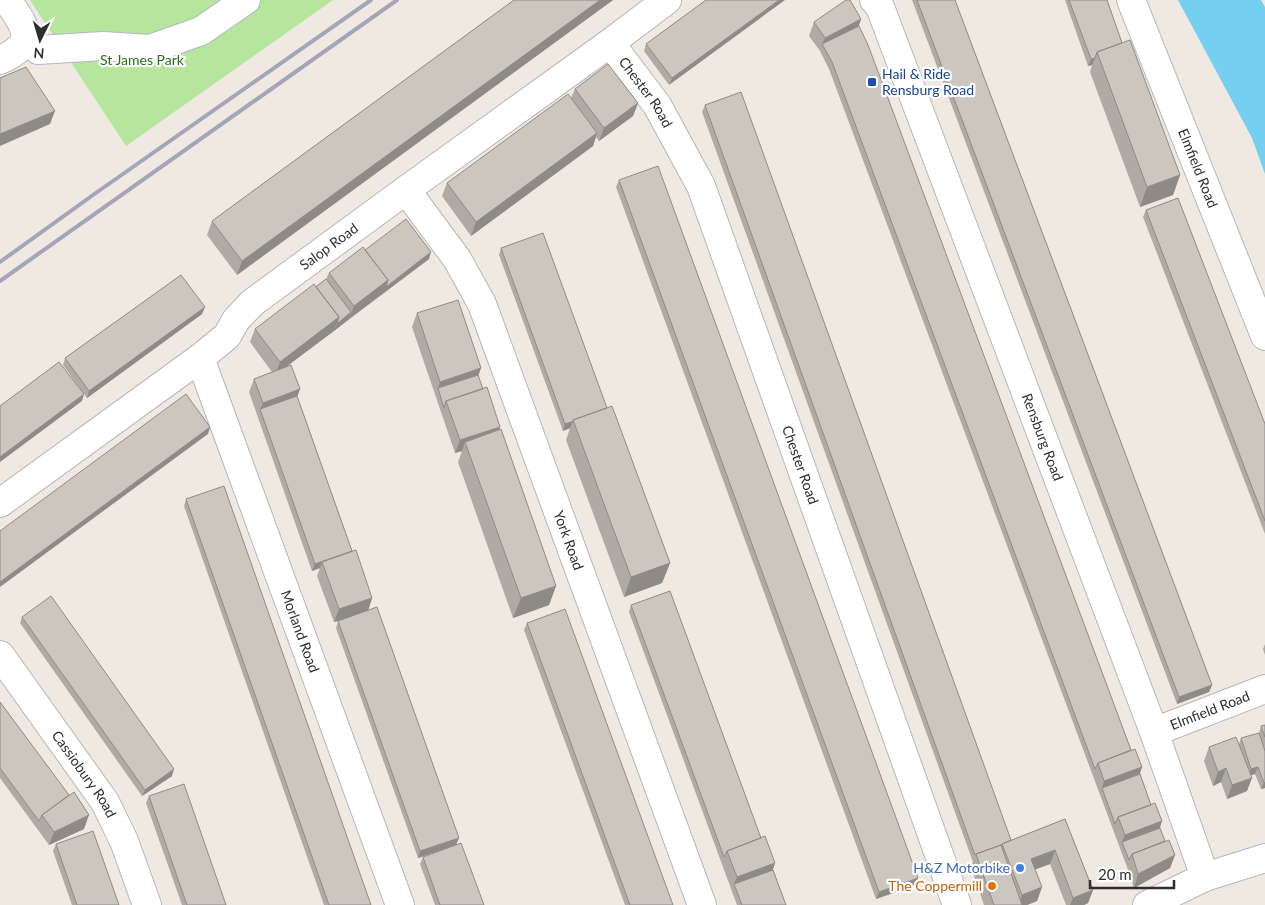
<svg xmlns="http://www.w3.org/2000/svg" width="1265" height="905" viewBox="0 0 1265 905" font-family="Lato,sans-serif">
	<rect width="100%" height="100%" fill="#efe9e1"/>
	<path fill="#b6e59e" d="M30,0H333L126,146Z"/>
	<path fill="#75cff0" d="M1178,0H1261L1265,7V174L1252,138Z"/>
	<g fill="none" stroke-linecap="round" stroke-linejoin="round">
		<defs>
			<g id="minor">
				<path id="s1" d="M874,0L880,7L1154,732L1205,877"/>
				<path id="s2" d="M1131,0L1265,336"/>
				<path d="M26,39L38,50L103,46L150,49L201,31L246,0"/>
				<path id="s3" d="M610,43L657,105L701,186L957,905"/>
				<path d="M0,60C39,43 26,27 7,0"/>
				<path id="s4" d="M406,190L457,259L482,304L702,905"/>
				<path id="s5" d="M200,358L400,905"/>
				<path id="s6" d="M0,503L200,358L227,336L236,320L252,303L406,190L610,43L667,0"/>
				<path id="s7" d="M0,655L105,802L124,841L147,905"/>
				<path id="s8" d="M1154,732L1265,689"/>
				<path d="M1147,905L1205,877L1265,858"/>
			</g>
		</defs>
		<use href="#minor" stroke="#b4b7c1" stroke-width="30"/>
		<use href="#minor" stroke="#fff" stroke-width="28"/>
		<path stroke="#a3a6b8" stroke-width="4" d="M0,262L93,195L371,0
			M0,281L397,0"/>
	</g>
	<path fill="#afaba4" d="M514,0H613L237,275L207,235L212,221Z
		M706,0L669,85L644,51L646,44Z
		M912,0H955L1212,685L1209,692L1177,704Z
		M1065,0H1107L1122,43L1180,175L1173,195L1140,207L1090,72L1092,65L1088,66Z
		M861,19L859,26L1131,750L1142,767L1140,774L1151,805L1162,821L1160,828L1165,841L1175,855L1170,868L1134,888L1127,867L829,69L820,51L809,36L814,22Z
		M575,89L638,103L633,116L599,141L596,137L593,146L471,236L442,196L447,183L571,98Z
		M705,105L1011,840L1065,819L1093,890L1088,903L1084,905H1066L1050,864L1035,869L1042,887L1037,901L1027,905H984L971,867L973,862L702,112Z
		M619,180L918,878L916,885L876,899L616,187Z
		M1146,210L1265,424V534L1143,217Z
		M501,248L607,408L670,563L662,583L624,597L566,440L570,428L563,431L499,255Z
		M365,250L429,259L286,367L300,389L297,396L352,551L372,598L368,610L456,845L418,858L336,628L338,621H340L334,622L317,576L320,568L312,571L249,392L254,379L272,372L250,342L255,329L326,279L329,273Z
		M417,313L481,368L478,375L483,389L500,427L499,430L556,586L549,605L513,618L458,462L462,451L455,453L412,327Z
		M202,314L87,398L63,365L65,358Z
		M186,499L371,905H324L184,506Z
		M631,605L775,863L773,870L786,905H737L629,612Z
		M22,617L172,776L142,796L20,623Z
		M527,623L673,905H625L524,630Z
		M1265,644V655L1263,649Z
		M0,702L84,829L49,845L0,778Z
		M1265,725V788L1261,789L1255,774L1250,775L1247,791L1227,799L1221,782L1213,786L1204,761L1209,747L1239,744L1241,738L1259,733L1261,726Z
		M149,796L226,905H182L146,803Z
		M56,844L119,905H72L53,851Z
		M423,857L484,905H435L420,864Z"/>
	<path fill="#8e8b86" d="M600,0H613L237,275L242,261Z
		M779,0H785L669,85L672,78Z
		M861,19L856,33L822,44L825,38Z
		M1095,58L1092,65L1088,66L1091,59Z
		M638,103L633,116L599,141L604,128Z
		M55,111L50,124L0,146V134Z
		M597,133L593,146L471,236L476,222Z
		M1180,175L1173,195L1140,207L1147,187Z
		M431,252L429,259L349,319L354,306L388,280Z
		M205,307L202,314L87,398L89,391Z
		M351,312L349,319L334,331L337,324Z
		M339,317L334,331L275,375L280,362Z
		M481,368L476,382L438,388L440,382Z
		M300,389L295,403L260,409L263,403Z
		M84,394L82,401L0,462V457Z
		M573,422L570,428L563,431L565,424Z
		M210,427L208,434L0,587V582Z
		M500,427L495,440L465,442L462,451L455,453L460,440Z
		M352,551L322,562L320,568L312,571L315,564Z
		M670,563L662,583L624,597L631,577Z
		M556,586L549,605L513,618L521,598Z
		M372,598L368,611L334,622L339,609Z
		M1212,685L1209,692L1177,704L1179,697Z
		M1142,767L1137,780L1102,788L1104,781Z
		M1258,767L1255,774L1249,776L1251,769Z
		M1226,768L1221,782L1213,786L1218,772Z
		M174,769L172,776L142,796L145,790Z
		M1252,778L1247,791L1227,799L1232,785Z
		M1265,782V788L1261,789L1264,783Z
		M89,815L84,829L49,845L54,832Z
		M1162,821L1157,835L1122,842L1125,835Z
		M459,838L456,845L418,858L420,851Z
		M1055,850L1050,864L1026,873L1031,859Z
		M1175,855L1170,868L1134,888L1138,874Z
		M775,863L770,877L734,884L737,877Z
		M918,878L916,885L876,899L879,892Z
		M1042,887L1037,901L1027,905H1019L1022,895Z
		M1093,890L1088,903L1084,905H1070L1073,898Z"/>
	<path fill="#cbc7bf" stroke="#8e8b86" d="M514,0H600L242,261L212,221Z
		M706,0H779L672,78L646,44Z
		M846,0H850L861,19L825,38L814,22Z
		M917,0H955L1212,685L1179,697Z
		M1069,0H1107L1122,43L1097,52L1095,58L1091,59Z
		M859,26L868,45L889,101L1131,750L1098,763L1095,769L832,62L822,44Z
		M1130,40L1180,175L1147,187L1097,52Z
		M608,64L638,103L604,128L575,89Z
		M26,67L55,111L0,134V78Z
		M741,92L1011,840L1002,844L1001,846V845L976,854L975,855L705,105Z
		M568,94L597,133L476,222L447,183Z
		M658,166L918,878L879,892L619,180Z
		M1178,198L1265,424V521L1146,210Z
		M406,219L431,252L386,287L388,280L365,250Z
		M543,233L607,408L573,420L574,421L565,424L501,248Z
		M363,247L388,280L354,306L329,273Z
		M181,275L205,307L89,391L65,358Z
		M326,279L351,312L337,324L339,317L316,287Z
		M314,284L339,317L280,362L255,329Z
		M458,300L481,368L440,382L417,313Z
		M59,362L84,394L0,457V406Z
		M291,365L300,389L263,403L254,379Z
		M478,375L483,389L446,401L444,408L438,388Z
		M487,387L500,427L460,440L446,401Z
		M186,394L210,427L0,582V531Z
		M297,396L352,551L315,564L260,409Z
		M612,406L670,563L631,577L573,420Z
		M501,429L556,586L521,598L465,442Z
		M224,486L371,905H329L186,499Z
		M356,550L372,598L339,609L322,562Z
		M670,591L761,838L727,851L724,857L631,605Z
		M51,596L174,769L145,790L22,617Z
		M377,607L459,838L420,851L338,621Z
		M565,609L673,905H630L527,623Z
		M0,702L69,795L42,815L39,821L0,768Z
		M1265,725V737L1261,726Z
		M1259,733L1265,751V782L1264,783L1258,767L1251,769L1241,738Z
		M1236,737L1252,778L1232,785L1226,768L1218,772L1209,747Z
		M1135,749L1142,767L1104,781L1098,763Z
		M1140,774L1151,805L1118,817L1115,824L1102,788Z
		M184,784L226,905H187L149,796Z
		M74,792L89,815L54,832L42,815Z
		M1155,803L1162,821L1125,835L1118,817Z
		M1065,819L1093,890L1073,898L1055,850L1031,859L1042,887L1022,895L1002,844Z
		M1160,828L1165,841L1132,854L1129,860L1122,842Z
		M93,831L119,905H77L56,844Z
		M765,836L775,863L737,877L727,851Z
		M1169,840L1175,855L1138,874L1132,854Z
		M461,843L484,905H440L423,857Z
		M1001,845L1022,905H994L976,854Z
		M773,870L786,905H742L734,884Z"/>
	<rect fill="#1a4fb4" stroke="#fff" stroke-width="2" x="867" y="77" width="10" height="10" rx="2.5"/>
	<circle fill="#3f7fe0" stroke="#fff" stroke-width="2" cx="1020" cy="868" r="5"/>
	<circle fill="#e8710a" stroke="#fff" stroke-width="2" cx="992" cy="886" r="5"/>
	<g text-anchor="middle" stroke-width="4.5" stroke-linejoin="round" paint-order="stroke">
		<g font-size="14" fill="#2c6e1b" stroke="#fff">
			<text x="142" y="65">St James Park</text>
		</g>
		<g font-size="14" fill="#164399" stroke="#fff" text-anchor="start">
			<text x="882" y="79">Hail &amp; Ride<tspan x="882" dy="16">Rensburg Road</tspan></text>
		</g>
		<g font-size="14" fill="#2e2e2e" stroke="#fff">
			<text dy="5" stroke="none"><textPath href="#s3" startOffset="61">Chester Road</textPath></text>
			<text dy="5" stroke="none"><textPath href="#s2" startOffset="181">Elmfield Road</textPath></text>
			<text dy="5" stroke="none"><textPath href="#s6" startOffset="419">Salop Road</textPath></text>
			<text dy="5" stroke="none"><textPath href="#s1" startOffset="469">Rensburg Road</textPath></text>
			<text dy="5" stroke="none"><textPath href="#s3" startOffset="466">Chester Road</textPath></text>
			<text dy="5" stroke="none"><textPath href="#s4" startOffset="389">York Road</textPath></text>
			<text dy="5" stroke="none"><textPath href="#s5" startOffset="291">Morland Road</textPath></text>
			<text dy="5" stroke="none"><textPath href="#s8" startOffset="60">Elmfield Road</textPath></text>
			<text dy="5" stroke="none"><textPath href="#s7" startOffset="146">Cassiobury Road</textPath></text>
		</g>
		<g font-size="14" fill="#366cbe" stroke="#fff" text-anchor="end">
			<text x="1010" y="873">H&amp;Z Motorbike</text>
		</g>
		<g font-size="14" fill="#c56008" stroke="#fff" text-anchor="end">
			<text x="982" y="891">The Coppermill</text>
		</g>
	</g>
	<g transform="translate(40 40) rotate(185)" stroke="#ffffff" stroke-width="4" paint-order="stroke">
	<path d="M0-4L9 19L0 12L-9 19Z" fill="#2e2e2e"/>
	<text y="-8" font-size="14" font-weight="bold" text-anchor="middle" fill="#2e2e2e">N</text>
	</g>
	<path d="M1090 880v8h84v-8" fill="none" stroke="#2e2e2e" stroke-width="2.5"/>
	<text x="1098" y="880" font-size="15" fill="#2e2e2e" stroke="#ffffff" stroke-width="4" paint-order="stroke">20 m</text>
</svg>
